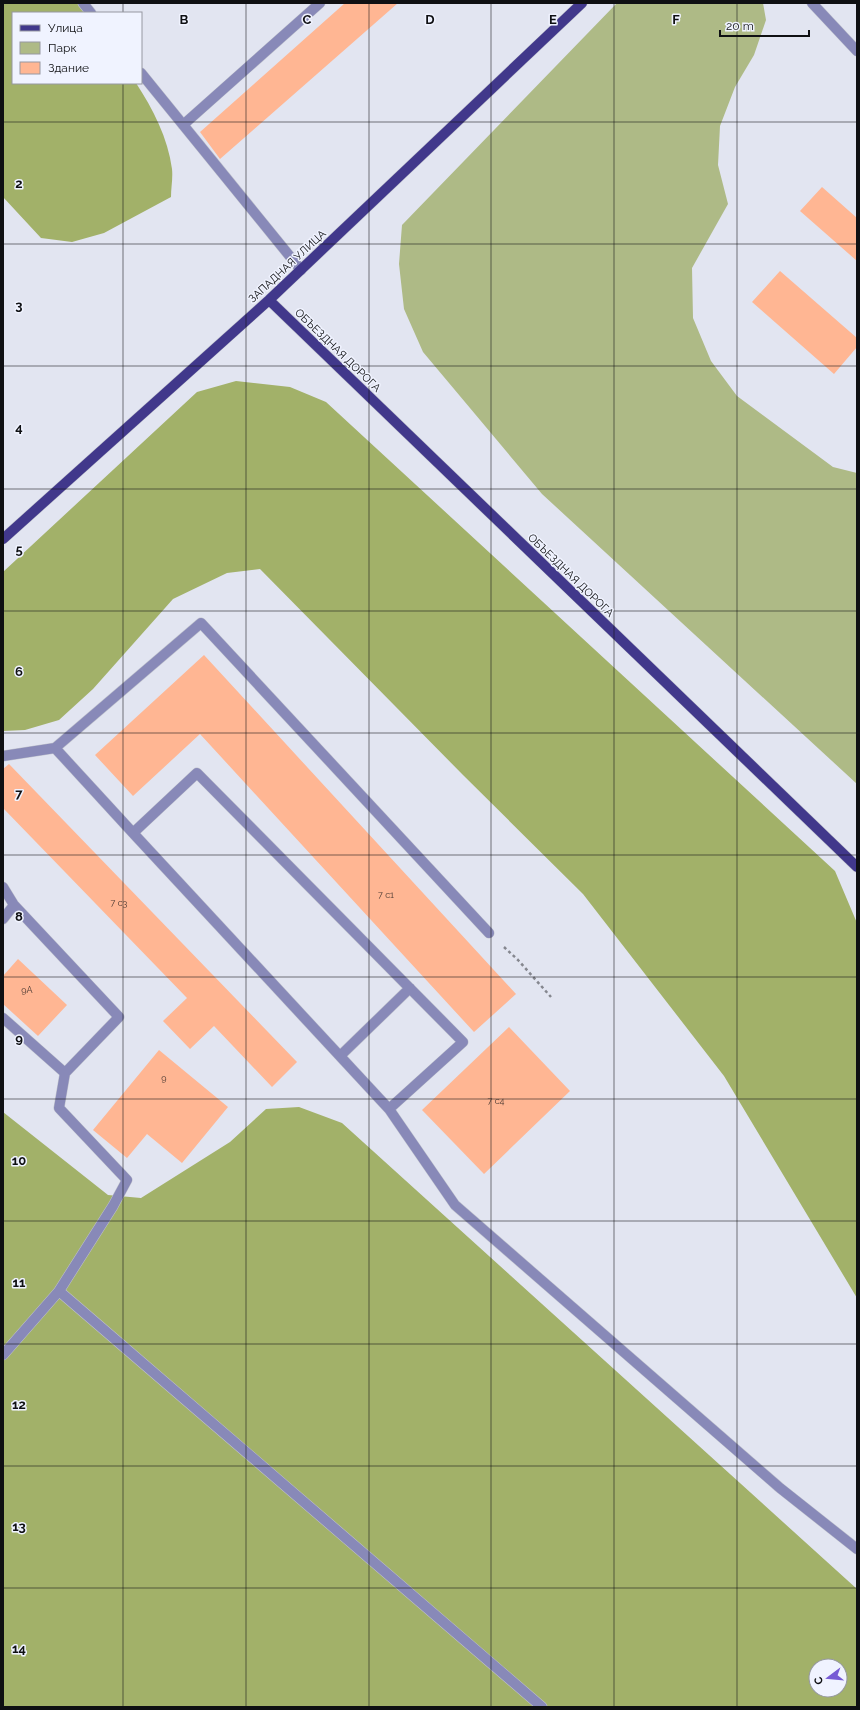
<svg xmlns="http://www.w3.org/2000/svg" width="860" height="1710" viewBox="0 0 860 1710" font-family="Raleway,sans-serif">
	<rect width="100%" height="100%" fill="#e2e5f1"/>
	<path fill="#aeba86" d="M617,3H763L766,20L754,55L735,87L720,126L718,165L728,204L692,268L693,318L711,361L737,396L833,467L857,473V784L542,494L423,352L404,309L399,264L402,225Z"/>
	<path fill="#a2b169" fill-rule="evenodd" d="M3,3H83L90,13H13V83H136C153,109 168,138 172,169C173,178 171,188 171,197L104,233L72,242L41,238L3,197Z
		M236,381L290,387L326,402L835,871L857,923V1298L724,1076L583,894L463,775L260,569L227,573L173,599L93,689L59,720L25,730L3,731V572L197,392Z
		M299,1107L342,1123L857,1589V1707H3V1112L108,1195L141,1198L230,1142L266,1109ZM816,1666H840V1690H816Z"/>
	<path fill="#ffb693" d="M345,3H398L220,159L200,132Z
		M822,187L857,218V261L800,211Z
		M780,271L857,338V347L834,374L752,302Z
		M204,655L516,994L474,1032L200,734L133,796L95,755Z
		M9,764L297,1062L272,1087L214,1026L190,1049L163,1021L187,998L3,808V769Z
		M18,959L67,1005L38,1036L3,1004V976Z
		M509,1027L570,1091L484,1174L422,1110Z
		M159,1050L228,1107L182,1163L147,1134L127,1158L93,1130Z"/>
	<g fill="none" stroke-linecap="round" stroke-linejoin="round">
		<defs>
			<path id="minor" d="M83,3L91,13
				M812,3L857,51
				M141,73L301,270
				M183,125L320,3
				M55,748L201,623L489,933
				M3,756L55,748L133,833L389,1109L455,1205L780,1488L857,1549
				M133,833L197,773L463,1042L389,1109
				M3,887L14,905L119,1017L65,1073L59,1108L127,1180L113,1206L59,1291L3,1355
				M3,919L14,905
				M3,1018L65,1073
				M340,1056L410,988
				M59,1291L542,1707"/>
			<path id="major" d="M269,300L857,867
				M3,539L269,300L582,3"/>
		</defs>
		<use href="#minor" stroke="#c0c3cd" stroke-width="11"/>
		<use href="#major" stroke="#c0c3cd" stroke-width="11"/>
		<path stroke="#85878f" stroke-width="2.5" stroke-dasharray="3 3" stroke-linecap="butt" d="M504,947L518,960L551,997"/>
		<use href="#minor" stroke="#8889b8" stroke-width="10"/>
		<use href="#major" stroke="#41388b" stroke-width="10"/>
	</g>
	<path fill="none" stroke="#0f1013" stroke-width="1" stroke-opacity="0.55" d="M123,3V13M246,3V1707M369,3V1707M491,3V1707M614,3V1707M737,3V1707M123,83V1707M3,122H857M3,244H857M3,366H857M3,489H857M3,611H857M3,733H857M3,855H857M3,977H857M3,1099H857M3,1221H857M3,1344H857M3,1466H857M3,1588H857"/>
	<g text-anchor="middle" stroke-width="3" stroke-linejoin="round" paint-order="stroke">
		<g font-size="9" fill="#4b3a33">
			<text x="386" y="898">7 с1</text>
			<text x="119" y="906">7 с3</text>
			<text x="27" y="993">9А</text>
			<text x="164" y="1081">9</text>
			<text x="496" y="1104">7 с4</text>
		</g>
		<g font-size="11" fill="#0f1013" stroke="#f0f3ff">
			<text transform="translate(287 266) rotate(-43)" y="4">ЗАПАДНАЯ УЛИЦА</text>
			<text transform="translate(338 350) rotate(44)" y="4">ОБЪЕЗДНАЯ ДОРОГА</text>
			<text transform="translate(571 575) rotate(44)" y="4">ОБЪЕЗДНАЯ ДОРОГА</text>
		</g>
	</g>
	<g font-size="13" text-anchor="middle" font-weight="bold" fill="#0f1013" stroke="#f0f3ff" stroke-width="3" stroke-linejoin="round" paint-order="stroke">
		<text x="184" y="24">B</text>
		<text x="307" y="24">C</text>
		<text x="430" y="24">D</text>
		<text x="553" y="24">E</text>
		<text x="676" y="24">F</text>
		<text x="19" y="188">2</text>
		<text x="19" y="310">3</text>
		<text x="19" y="432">4</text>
		<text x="19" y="554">5</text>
		<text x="19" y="676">6</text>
		<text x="19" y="798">7</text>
		<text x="19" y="921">8</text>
		<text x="19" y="1043">9</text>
		<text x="19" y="1165">10</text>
		<text x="19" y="1287">11</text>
		<text x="19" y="1409">12</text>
		<text x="19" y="1531">13</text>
		<text x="19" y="1653">14</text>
	</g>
	<rect width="860" height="1710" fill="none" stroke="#0f1013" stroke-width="8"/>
	<rect x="12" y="12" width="130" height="72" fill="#f0f3ff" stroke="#9698a1"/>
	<rect x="20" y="25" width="20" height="6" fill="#41388b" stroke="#9698a1"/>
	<text x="48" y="32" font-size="12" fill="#0f1013">Улица</text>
	<rect x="20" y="42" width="20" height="12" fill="#aeba86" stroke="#9698a1"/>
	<text x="48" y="52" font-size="12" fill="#0f1013">Парк</text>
	<rect x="20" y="62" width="20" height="12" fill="#ffb693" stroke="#9698a1"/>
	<text x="48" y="72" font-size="12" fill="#0f1013">Здание</text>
	<g transform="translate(828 1678) rotate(254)"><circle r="19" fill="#f0f3ff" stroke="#9698a1"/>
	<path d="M0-3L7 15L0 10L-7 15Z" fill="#775bd5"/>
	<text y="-6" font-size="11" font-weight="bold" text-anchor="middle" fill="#0f1013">С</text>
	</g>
	<path d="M720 30v6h89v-6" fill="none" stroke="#0f1013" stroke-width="2"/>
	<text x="726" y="30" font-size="12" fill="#0f1013" stroke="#f0f3ff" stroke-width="3" paint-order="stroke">20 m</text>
</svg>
